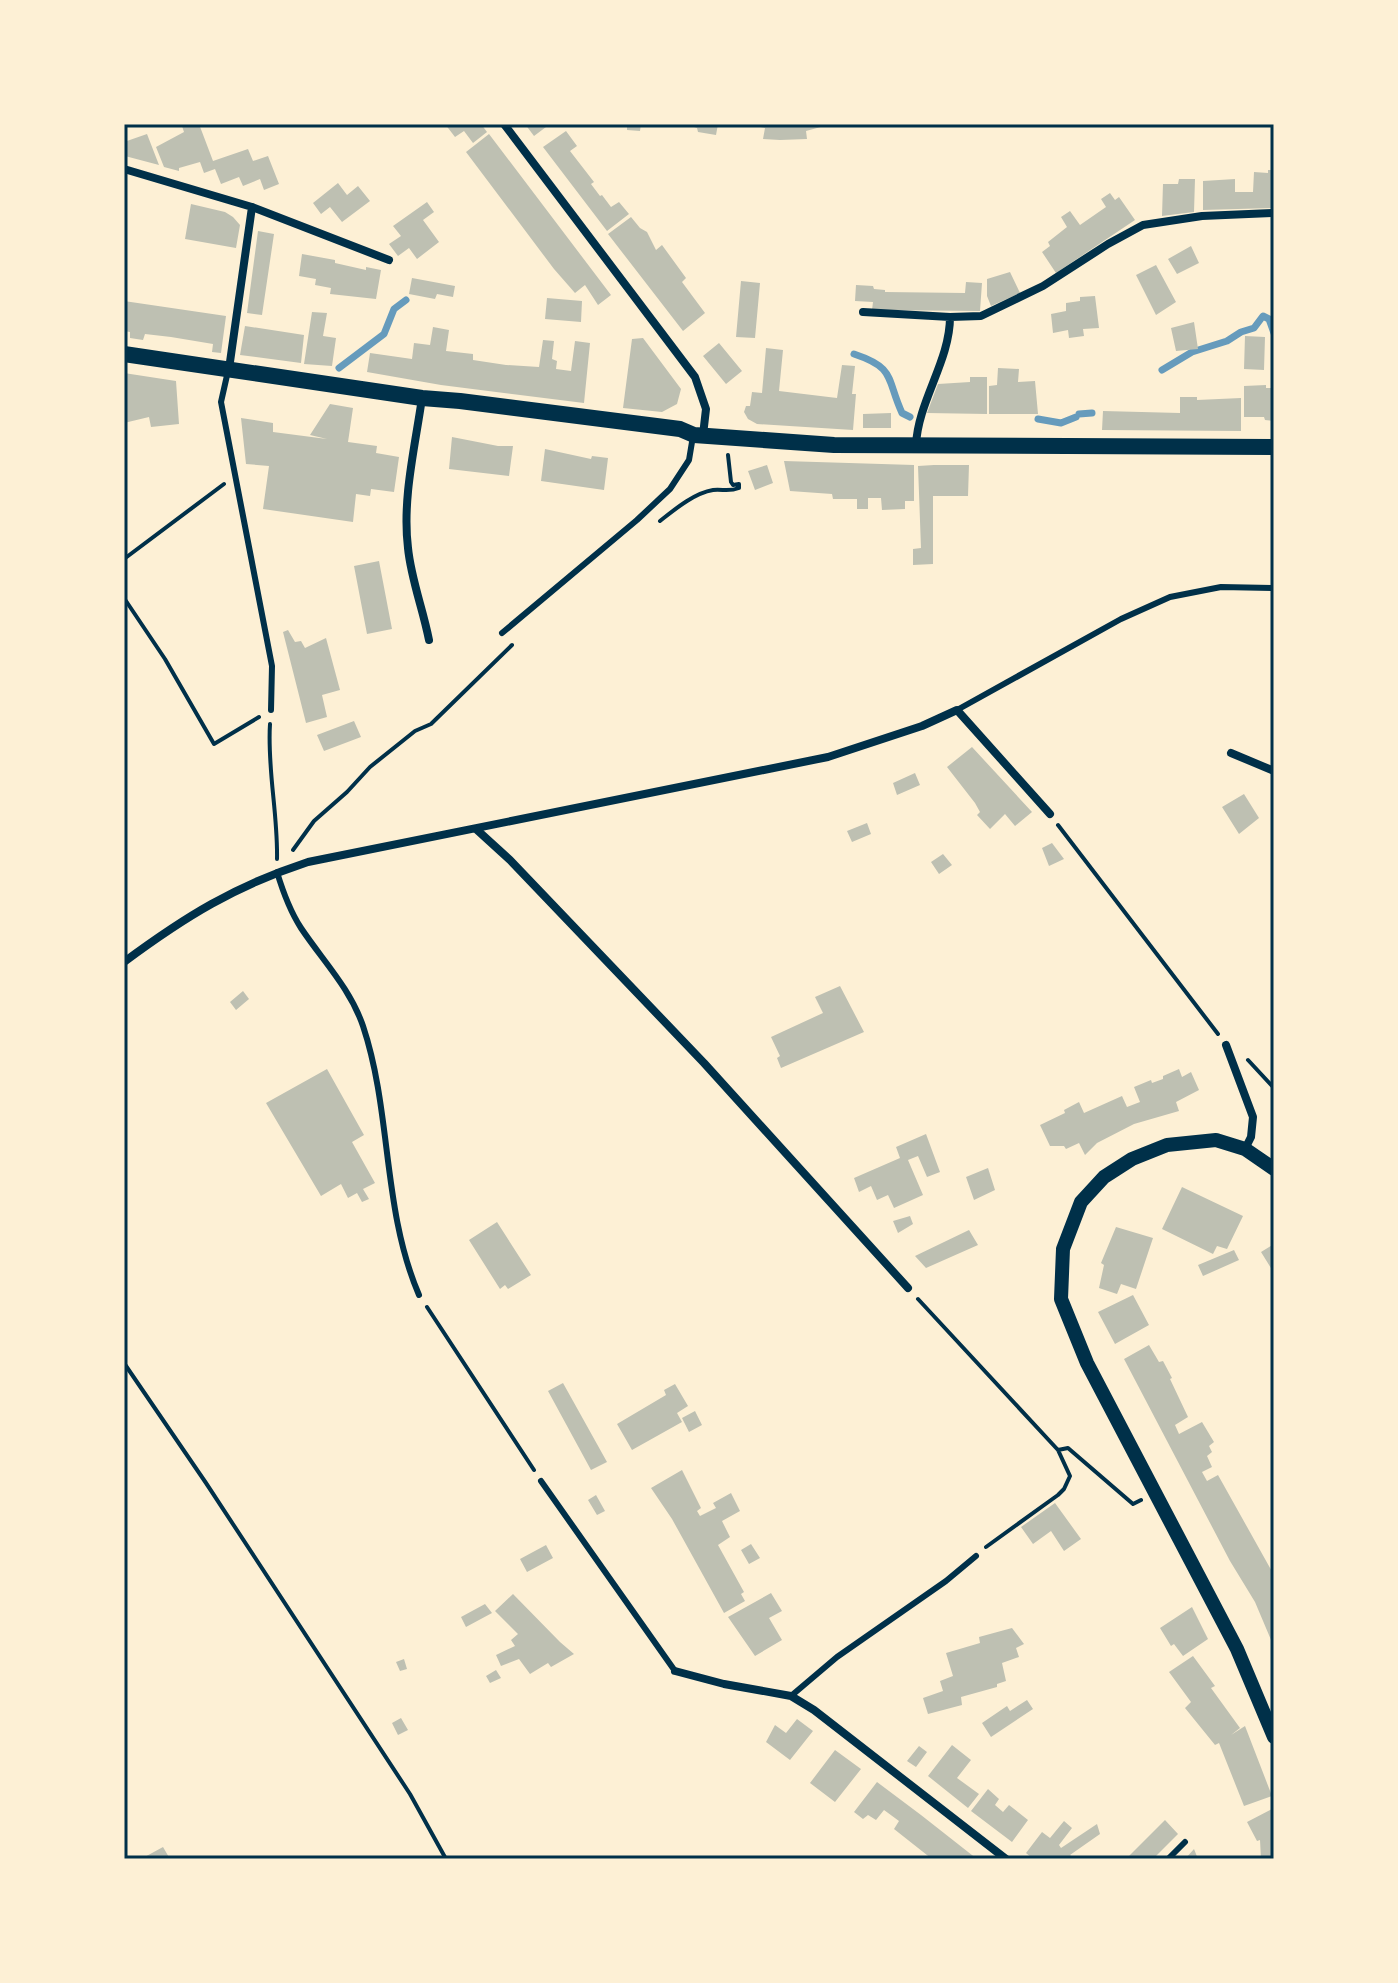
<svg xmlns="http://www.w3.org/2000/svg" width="1398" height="1983" viewBox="0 0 1398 1983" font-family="'Noto Sans',sans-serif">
	<rect width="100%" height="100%" fill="#fdf0d5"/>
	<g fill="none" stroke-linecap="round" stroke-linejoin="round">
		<path stroke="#669bbc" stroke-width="7" d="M854,354C896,368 886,378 902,413L910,417
			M339,368L384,334L394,309L406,300
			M1162,370L1192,352L1227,341L1241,332L1254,328L1263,316L1269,319L1274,333
			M1079,414L1092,413
			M1038,419L1061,423L1076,417"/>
	</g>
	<path fill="#bec0b2" d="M187,124H199L213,161L248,149L253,161L268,156L279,184L264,190L260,179L243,186L239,177L221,184L215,169L204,173L200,162L179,168V171L164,167L156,147L184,132L182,126Z
		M445,124H481L487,132L473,143L464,131L455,137Z
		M525,124H550L534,136Z
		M627,124H641L640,131L627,130Z
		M685,124H718L716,135L698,132L697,128Z
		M747,124H827L828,125L806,131L807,139L780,140L763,139L765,128Z
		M566,131L577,146L570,151L594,182L591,184L600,196L602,195L611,207L619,202L629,214L607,231L543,147Z
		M147,134L159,165L125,156L124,153V142Z
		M489,134L611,295L598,305L585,285L575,293L554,269L466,152Z
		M1268,170H1274V208L1203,210V181L1235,179V192H1253L1254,172L1268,173Z
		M1179,179H1195L1194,212L1162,216L1163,184H1178Z
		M338,183L347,195L358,186L370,201L342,222L330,207L321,214L313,203Z
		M1110,193L1115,200L1119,197L1135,220L1056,273L1042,252L1050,246L1048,242L1067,227L1061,217L1070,211L1080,225L1106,207L1101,199Z
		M427,202L434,212L423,220L439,242L417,259L409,248L398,256L389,244L401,236L393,226Z
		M191,204L225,212L233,217L240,225L236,248L185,239Z
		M631,217L640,228L647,232L656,250L662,245L686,278L682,282L705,313L683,331L608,234Z
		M258,231L274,234L262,315L247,313Z
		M1191,246L1199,263L1177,274L1168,259Z
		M302,254L335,260V263L366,270V267L381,270L376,299L330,294L331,288L315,285L316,279L299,276Z
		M1156,265L1176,302L1156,315L1136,275Z
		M1010,272L1020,293L991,306L987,296V279Z
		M412,278L455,286L453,297L437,294L435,299L409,294Z
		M741,281L760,283L755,338L736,337Z
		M966,282L982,283L980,311L872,310L873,302L855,301L856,285L873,286L874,289L885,290V292L965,293Z
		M1095,296L1099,328L1083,329L1084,336L1069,338L1068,330L1053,333L1051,314L1066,311V303L1080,301V297Z
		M547,298L582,301L581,322L545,319Z
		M124,301L226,316L221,353L212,352L213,344L171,337L145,334L143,340L130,338V332L124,331Z
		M312,312L327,313L323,336L336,338L332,366L304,364Z
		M1194,322L1198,349L1176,351L1171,328Z
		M245,326L304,335L301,363L240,355Z
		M433,327L449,330L446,351L473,354V360L506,365L539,367L543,340L554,341L552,359L557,361L556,369L571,371L575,341L590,343L584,403L441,385L367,372L370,353L412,359L414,343L430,345Z
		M1245,336L1265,337L1264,370L1244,369Z
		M643,338L681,389L677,404L662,412L623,408L632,339Z
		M719,343L742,371L726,384L703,356Z
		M766,348L783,350L779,391L837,398L842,365L855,366L852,394H856L853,430L757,424L748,419L744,412L746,406H750L752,392L762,393Z
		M998,368L1019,369L1018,382L1035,381L1038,414H989V386L997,385Z
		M124,373L176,381L179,424L151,427L149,417L124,423Z
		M970,377H987V414L927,413L938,384L970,382Z
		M1266,385V388H1274V421L1265,420L1264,417H1244V386Z
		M1180,397H1197V400L1241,398V431L1102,430L1103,411L1180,413Z
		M330,404L353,408L348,442L377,446L376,453L399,457L394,492L371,489L370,496L356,494L353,522L263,509L269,466L246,464L241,418L273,423V432L327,439L310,435Z
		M891,413V428H863V414Z
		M452,437L498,446H513L509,476L449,469Z
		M545,449L591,459L592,456L608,458L604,490L541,481Z
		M784,461L914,465V501H905V509L882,510L881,498H868V509H857V499H833L832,494L790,491Z
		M767,465L773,483L755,490L748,471Z
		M934,465H969L968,496H933V564L913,565V549L921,548L918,466Z
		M379,561L392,629L367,634L354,566Z
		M288,630L295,642L301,641L305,648L326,638L340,690L322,695L327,717L306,723L283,632Z
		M354,721L361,737L324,751L317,735Z
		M972,747L1032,812L1015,826L1005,814L990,829L977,815L980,812L975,803L947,767Z
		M915,773L920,785L897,795L893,783Z
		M1244,794L1259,818L1239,834L1222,807Z
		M867,823L871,834L852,842L847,831Z
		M1052,843L1064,859L1049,866L1042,848Z
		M943,854L952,865L939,874L931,862Z
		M840,986L864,1032L781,1068L777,1058L780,1056L771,1037L823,1013L815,997Z
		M243,991L249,999L236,1010L230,1002Z
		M327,1069L364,1135L352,1142L375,1183L363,1189L369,1199L362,1202L357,1193L348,1198L341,1184L321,1196L266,1103Z
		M1179,1069L1182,1077L1191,1072L1199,1090L1176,1102L1179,1111L1134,1124L1097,1143L1085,1155L1079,1143L1066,1149L1064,1146H1050L1040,1125L1065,1113L1064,1110L1079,1102L1084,1113L1122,1096L1127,1107L1140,1102L1134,1087L1151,1080L1152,1083L1163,1079V1076Z
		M926,1134L940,1172L927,1177L918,1156L908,1160L923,1195L894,1208L888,1195L877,1200L871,1186L859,1192L854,1178L900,1158L896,1147Z
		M988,1168L995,1190L974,1200L966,1177Z
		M1182,1187L1243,1216L1227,1249L1217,1246L1213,1254L1162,1229Z
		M910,1216L913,1224L898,1233L893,1221Z
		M497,1222L531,1275L508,1289L505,1285L500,1289L469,1240Z
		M1116,1227L1153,1238L1136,1289L1121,1284L1117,1294L1099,1288L1104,1265L1101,1263Z
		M969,1230L978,1245L926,1268L915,1256Z
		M1274,1244V1273L1261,1252Z
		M1234,1250L1239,1260L1203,1276L1198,1265Z
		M1133,1295L1149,1325L1115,1344L1098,1312Z
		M1149,1345L1159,1362L1163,1361L1172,1378L1170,1379L1188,1417L1175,1425L1179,1434L1202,1422L1214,1442L1209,1446L1212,1452L1207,1456L1212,1467L1202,1472L1207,1481L1218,1475L1274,1575V1647L1255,1602L1230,1561L1124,1359Z
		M563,1383L607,1462L591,1470L548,1391Z
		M675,1384L688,1406L677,1413L682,1422L632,1450L617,1424L666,1395L664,1390Z
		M695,1411L702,1425L689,1432L682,1418Z
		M682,1470L701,1508L697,1511L700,1516L716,1508L713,1503L731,1493L740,1511L722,1521L730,1537L718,1545L744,1592L741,1594L745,1601L724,1613L672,1519L651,1488Z
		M596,1495L605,1511L597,1515L588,1500Z
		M1055,1503L1081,1539L1064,1551L1051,1531L1033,1544L1021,1527Z
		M751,1544L760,1558L749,1564L741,1550Z
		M546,1545L553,1558L527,1572L520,1559Z
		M771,1593L782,1611L769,1618L782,1640L755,1656L728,1617Z
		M513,1594L560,1642L574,1654L551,1667L548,1663L530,1674L519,1659L501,1666L496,1655L515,1646L511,1640L518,1634L495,1611Z
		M485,1604L492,1613L466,1627L461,1617Z
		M1192,1607L1208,1639L1183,1656L1174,1644L1171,1646L1160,1628Z
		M1012,1628L1024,1644L1016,1648L1019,1657L1002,1663L1006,1681L997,1684V1687L961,1697L962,1705L928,1714L923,1698L943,1691L940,1681L953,1676L946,1653L980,1643L979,1637Z
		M1193,1656L1215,1686L1211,1688L1240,1728L1231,1735L1245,1726L1272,1796L1244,1806L1219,1743L1215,1745L1185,1708L1191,1702L1169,1672Z
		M404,1659L407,1669L400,1671L396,1662Z
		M496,1670L501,1678L490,1683L486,1676Z
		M1027,1700L1033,1709L991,1737L982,1723L1007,1706L1010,1711Z
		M401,1718L408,1730L398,1735L392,1723Z
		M797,1719L813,1731L790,1760L766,1742L775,1725L786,1733Z
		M952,1745L971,1760L957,1778L979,1794L968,1808L928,1776Z
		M919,1746L927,1752L916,1767L907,1761Z
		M835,1750L861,1769L835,1802L810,1783Z
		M877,1782L921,1815L977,1859H932L894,1829L899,1821L884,1810L876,1820L868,1815L863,1819L854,1812Z
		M988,1789L999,1799L995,1805L1003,1812L1009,1805L1028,1820L1012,1842L971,1811Z
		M1274,1808V1859H1261L1260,1840L1257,1841L1247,1822Z
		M1165,1820L1178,1834L1153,1859H1126Z
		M1064,1821L1072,1828L1059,1845L1061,1848L1097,1824L1100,1834L1070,1855L1075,1859H1033L1026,1853L1042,1832L1050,1838Z
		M163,1847L170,1859H141Z
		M1194,1849L1198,1859H1185Z"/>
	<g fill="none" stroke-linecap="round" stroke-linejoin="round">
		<path stroke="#003049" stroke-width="4" d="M660,521C674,510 694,493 713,490C723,489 729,492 739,488V484L733,485L731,482L728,455
			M124,559L224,484
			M124,598L165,659L214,744L259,717
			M270,724C267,769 278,813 277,859
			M1058,825L1218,1034
			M293,850L314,821L347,792L370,767L415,731L431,724L512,645
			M1248,1060L1274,1088
			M918,1299L1058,1450L1070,1476L1064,1489L1058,1495L986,1547
			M427,1307L534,1470
			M124,1363L206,1483L410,1794L446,1859
			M1058,1450L1068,1448L1133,1504L1141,1500"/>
		<path stroke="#003049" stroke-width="6" d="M228,371L221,402L272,666L271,710
			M502,633L637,520L670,489L689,460L693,436
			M957,710L1121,619L1170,597L1221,587L1274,588
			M277,872C283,892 290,911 301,928C323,961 350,988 363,1026C392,1113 382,1209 419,1295
			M541,1481L675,1671
			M791,1696L837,1657L946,1581L976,1556
			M1168,1859L1185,1842"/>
		<path stroke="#003049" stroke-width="8" d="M504,124L695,377L706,409L703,435
			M124,169L252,207L389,260
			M863,312L950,317L981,316L1043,286L1108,244L1143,225L1202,216L1274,213
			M229,369L252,207
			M422,398C415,447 402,499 408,548C411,579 423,609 429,640
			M916,445C918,401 950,361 950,317
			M1231,753L1274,771
			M476,829L510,860L704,1063L908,1288
			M124,962C186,916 235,886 308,862L828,757L922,726L957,710L1050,814
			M1226,1045L1253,1117L1251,1137L1245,1149
			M675,1671L724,1684L791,1696L814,1710L1006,1859"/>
		<path stroke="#003049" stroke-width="14" d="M1274,1169L1245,1149L1216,1140L1167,1145L1132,1159L1104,1177L1081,1202L1063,1249L1061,1299L1087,1363L1237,1649L1274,1737"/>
		<path stroke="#003049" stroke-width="16" d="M124,354L422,398L460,401L680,429L694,435L834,445L1274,447"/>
	</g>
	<rect width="1398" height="1983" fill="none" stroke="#fdf0d5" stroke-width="252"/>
	<rect x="126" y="126" width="1146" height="1731" fill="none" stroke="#003049" stroke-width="3"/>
</svg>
